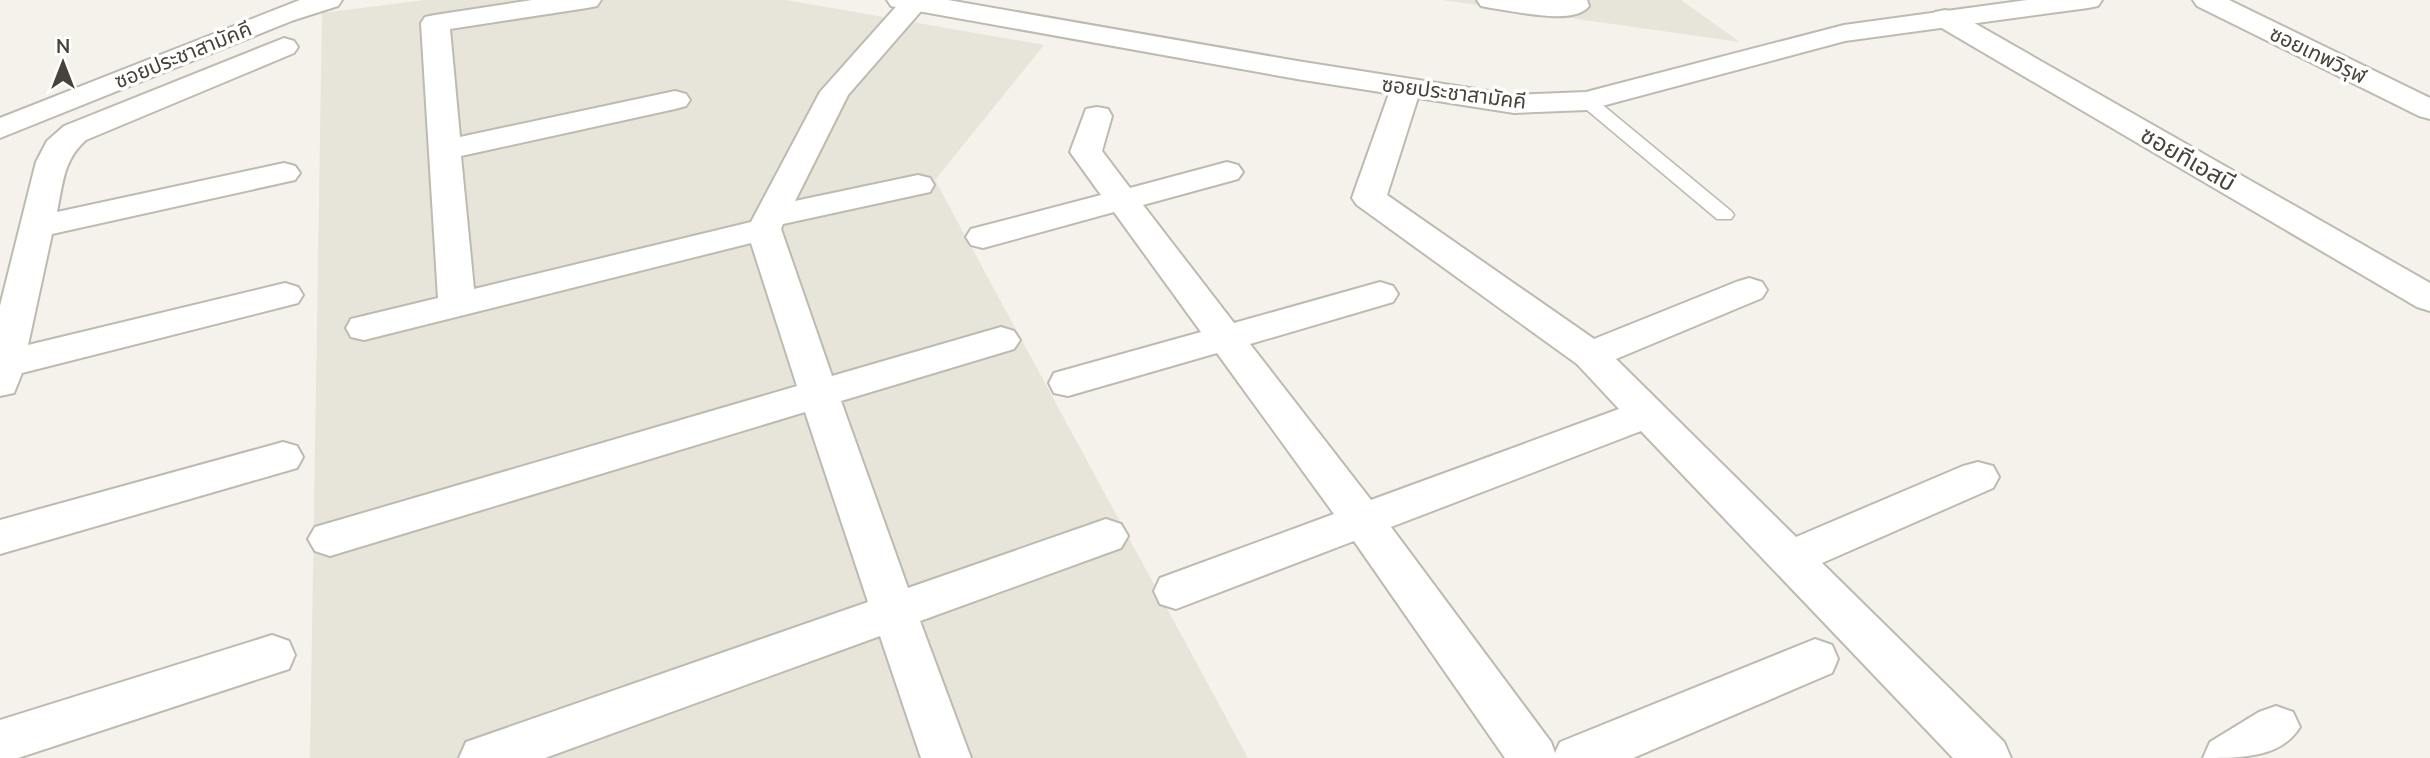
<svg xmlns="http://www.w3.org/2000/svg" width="2430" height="758" viewBox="0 0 2430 758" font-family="'Nunito Sans','Noto Sans Thai',sans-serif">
	<rect width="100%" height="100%" fill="#f4f2eb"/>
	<path fill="#e7e4da" d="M425,0H786L1044,45L935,180L1248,758H310L322,13Z
		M1442,0H1681L1740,42Z"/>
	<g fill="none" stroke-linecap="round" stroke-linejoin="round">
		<defs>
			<path id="service" d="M1587,96L1593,97L1731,211L1734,215L1731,219H1717L1581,105L1578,101L1581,97Z"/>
			<path id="minor" d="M532,0H601L597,6L587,8L450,29L460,137L675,91L686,94L690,100L686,106L675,109L461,156L474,289L751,222L820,92L902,0L929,2L848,95L795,201L918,175L930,178L934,185L930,192L783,224L781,229L832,376L1001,327L1014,331L1020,340L1014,349L841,401L908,588L1106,519L1121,524L1128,536L1121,548L920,621L971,758H921L880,636L545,758H459L466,742L868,602L805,412L330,556L315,551L308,539L315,527L797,386L751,243L364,340L351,337L346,328L351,319L438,298L421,23L425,17L435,15Z
				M1477,0H1587L1589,6C1575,26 1514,11 1491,8L1481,6Z
				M2193,0H2229L2430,98V119L2419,116L2197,6Z
				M1945,10L1955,12L2430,283V311L2417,307L1935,24L1931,18L1935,12Z
				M284,38L294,41L298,47L294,53L86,140C63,160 63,184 57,212L284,163L295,166L300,173L295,180L52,234L28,345L285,283L298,287L303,295L298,303L22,373L14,393L0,396V306L36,162L47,141L64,126Z
				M1406,79L1417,82L1421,88L1387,195L1594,339L1736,282L1749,278L1762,282L1767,290L1762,298L1616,359L1796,537L1963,466L1978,462L1993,466L1999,477L1993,488L1822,563L2004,742L2011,758H1953L1641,431L1391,527L1551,742L1555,753L1560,742L1815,639L1832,645L1838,659L1832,673L1633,758H1505L1354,541L1176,609L1160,604L1154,591L1160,578L1334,514L1217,353L1068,396L1054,393L1049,383L1054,373L1201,332L1114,212L983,248L971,245L966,237L971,229L1101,195L1070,152L1086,109L1097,107L1108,109L1112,116L1102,151L1130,188L1227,162L1238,165L1243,172L1238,179L1143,205L1234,323L1380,282L1393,286L1398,294L1393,302L1250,344L1371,500L1619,409L1577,364L1357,205L1352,198L1391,88L1395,82Z
				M283,442L297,446L303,457L297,468L0,554V520Z
				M272,635L289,641L295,655L289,669L18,758H0V720Z
				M2276,706L2293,712L2300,727C2281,758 2242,758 2203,758L2210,742L2259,712Z"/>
			<path id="tertiary" d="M300,0H342L338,6L294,20L0,138V118Z
				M887,0H948L1297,61L1514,95L1586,92L1844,25L2027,0H2102L2098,6L2088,8L1845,41L1587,110L1514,113L1297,79L901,8L891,6Z"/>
		</defs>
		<use href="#service" stroke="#bebaaf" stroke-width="3"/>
		<use href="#minor" stroke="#bebaaf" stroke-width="4"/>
		<use href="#tertiary" stroke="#bebaaf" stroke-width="4"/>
		<use href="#service" fill="#fff" fill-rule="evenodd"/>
		<use href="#minor" fill="#fff" fill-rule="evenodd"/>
		<use href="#tertiary" fill="#fff" fill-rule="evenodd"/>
	</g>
	<g text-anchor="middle" stroke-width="7" stroke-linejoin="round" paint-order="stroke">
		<g font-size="21" fill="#47433a" stroke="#fff">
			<text transform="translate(183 55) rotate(-22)" y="7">ซอยประชาสามัคคี</text>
			<text transform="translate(2318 55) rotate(26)" y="7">ซอยเทพวิรุฬ</text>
			<text transform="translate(1454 93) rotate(7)" y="7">ซอยประชาสามัคคี</text>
		</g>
		<g font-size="24" fill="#47433a" stroke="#fff">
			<text transform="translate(2188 159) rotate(30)" y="8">ซอยทีเอสบี</text>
		</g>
	</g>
	<g transform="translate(63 63)" stroke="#ffffff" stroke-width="5" paint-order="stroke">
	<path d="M0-5L12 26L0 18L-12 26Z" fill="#47433a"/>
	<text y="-10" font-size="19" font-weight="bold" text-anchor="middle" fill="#47433a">N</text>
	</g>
</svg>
